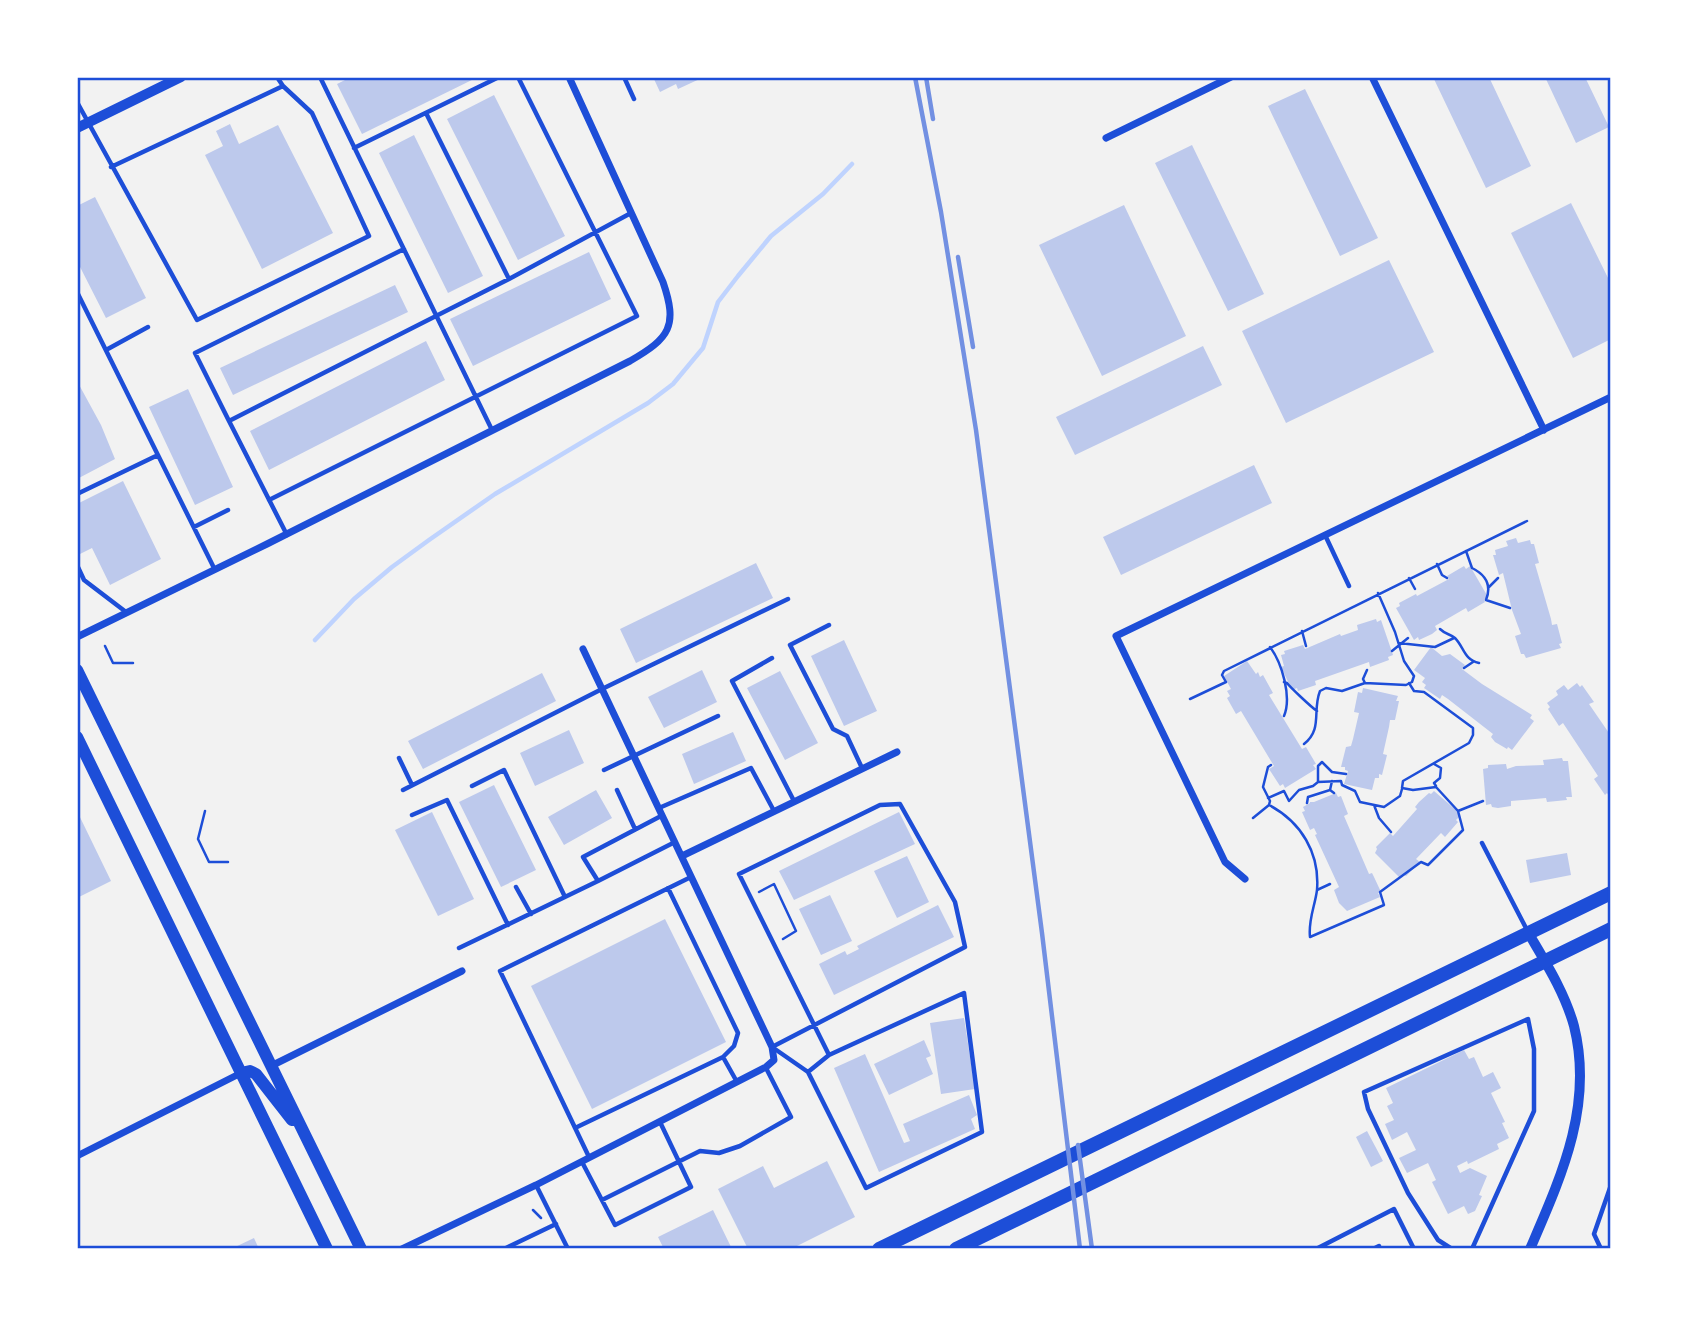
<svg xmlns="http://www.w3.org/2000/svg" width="1688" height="1326" viewBox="0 0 1688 1326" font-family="'Exo 2',sans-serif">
	<rect width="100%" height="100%" fill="#f2f2f2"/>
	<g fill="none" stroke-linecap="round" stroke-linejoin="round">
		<path stroke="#bfd3fe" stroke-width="4.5" d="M315,640L354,599L392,567L429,540L495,494L648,403L673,384L703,348L718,302L738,276L771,236L823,194L852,164"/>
	</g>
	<path fill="#bdc9ec" d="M351,77H478L362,134L337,84Z
		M653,77H704L678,89L676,84L660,92Z
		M1433,77H1489L1531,166L1486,188Z
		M1545,77H1585L1609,127L1576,143Z
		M1305,89L1378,238L1340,256L1268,106Z
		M494,95L565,236L518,260L447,119Z
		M230,124L239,144L278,125L333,233L262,269L205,155L223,146L216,131Z
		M414,135L483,276L448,293L379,153Z
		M1192,145L1264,294L1228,311L1155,163Z
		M95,197L146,298L106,318L77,261V206Z
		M1571,203L1611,284V339L1573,358L1511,233Z
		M1124,205L1186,336L1102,376L1039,245Z
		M589,252L611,299L473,366L450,319Z
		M1389,260L1434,352L1286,423L1242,331Z
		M395,285L408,312L233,395L220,368Z
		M426,341L445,380L269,470L250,431Z
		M1203,346L1222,385L1075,455L1056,417Z
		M77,381L101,425L115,459L77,479Z
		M188,389L233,487L195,505L149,407Z
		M1254,465L1272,503L1121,575L1103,537Z
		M123,481L161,559L110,585L92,548L80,554L77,549V504Z
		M1516,538L1518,543L1530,540L1531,544H1534L1539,563L1535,564L1551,619L1552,625L1557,624L1562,643L1559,644L1561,648L1526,658L1524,654H1521L1515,636L1521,634L1512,610L1503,573L1499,575L1493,555H1496L1495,550L1508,546L1506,541Z
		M756,563L773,598L636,663L620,629Z
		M1464,566L1466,569L1470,566L1488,597L1484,600L1485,602L1468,612L1466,608L1435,626L1437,630L1432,634L1419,640L1418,637L1414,640L1396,608L1400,606L1399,603L1416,594L1417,596L1449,579L1447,576Z
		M1376,619L1377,622L1381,620L1393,655L1388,657L1389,660L1370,667L1369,662L1315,681L1316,685L1298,691L1297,688L1292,690L1281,667L1284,666L1281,655L1285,654L1284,651L1303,645L1305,649L1340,634L1341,636L1358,630L1357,625Z
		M844,640L877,711L844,726L811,656Z
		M1431,647L1442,656L1450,654L1465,665L1462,669L1482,684L1532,715L1530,718L1534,721L1512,750L1508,747L1507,749L1495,742L1491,737L1493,734L1448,699L1442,695L1440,699L1424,688L1426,685L1422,682L1425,678L1414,670Z
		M1247,661L1256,674L1258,672L1260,677L1263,675L1273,693L1269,695L1272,700L1302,749L1306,747L1316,764L1313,765L1316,769L1285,788L1283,784L1280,786L1269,769L1274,766L1241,711L1236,714L1227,698L1230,696L1227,691L1231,689L1224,676Z
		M702,670L717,702L664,728L648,697Z
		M780,671L818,743L785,760L747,688Z
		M542,673L556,701L423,769L408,741Z
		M1577,683L1580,687L1582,685L1594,702L1589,704L1611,736V799L1607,793L1605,795L1594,779L1598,776L1563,723L1559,726L1548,709L1550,707L1547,703L1558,695L1556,691L1564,685L1568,690Z
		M1363,688L1398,696L1396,701H1399L1395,720H1390L1389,727L1383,754L1387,755L1382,775L1379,774V778H1375L1372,790L1344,784L1348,771L1345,770V767H1341L1346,747L1351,746L1353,739L1359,713L1354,712L1358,692L1362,693Z
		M569,730L584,763L535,786L520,753Z
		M733,732L746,761L694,784L682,754Z
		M1562,758L1563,761H1568L1572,797H1566L1567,800L1547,802L1546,798L1511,801V806L1498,808L1492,807L1491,804L1486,805L1483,769L1488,768V765L1506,764L1507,769L1516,766L1544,765L1543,760Z
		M494,785L536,870L501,887L459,802Z
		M596,790L612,818L564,845L548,817Z
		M1434,791L1456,810L1460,816L1456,820L1458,822L1445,837L1441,833L1416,859L1420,862L1406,876L1403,874L1400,878L1375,853L1377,849L1376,847L1390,833L1393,836L1417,809L1415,807L1419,802L1429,793L1431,794Z
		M1336,793L1338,797L1341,796L1348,814L1344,816L1369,874L1372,873L1374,877L1381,892L1378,893L1380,897L1347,911L1339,903L1334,890L1339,887L1315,835L1317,834L1314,828L1310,830L1302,812L1305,811L1303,807L1310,803V802H1314Z
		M77,811L111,881L77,898Z
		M432,812L474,899L438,916L395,830Z
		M899,812L915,844L794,900L779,871Z
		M1567,853L1571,875L1530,883L1526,860Z
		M907,856L929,902L897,918L874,871Z
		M830,895L852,941L821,955L799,909Z
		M938,905L954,937L834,995L819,964L845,951L847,955L859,949L857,946Z
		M665,919L726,1042L592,1109L531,986Z
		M964,1018L975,1089L941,1094L930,1023Z
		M924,1040L931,1056L926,1058L933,1074L889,1095L874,1064Z
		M1464,1050L1469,1059L1474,1057L1483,1077L1493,1072L1501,1088L1491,1093L1505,1122L1502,1123L1509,1138L1497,1144L1499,1149L1468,1164L1467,1161L1457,1166L1460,1173L1470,1168L1487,1176L1479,1195L1482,1196L1475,1211L1468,1214L1464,1206L1448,1214L1432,1182L1436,1180L1428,1163L1407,1173L1399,1158L1416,1150L1407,1132L1392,1140L1385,1124L1394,1120L1387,1106L1393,1103L1386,1088Z
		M865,1054L904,1143L910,1141L903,1124L969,1095L977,1115L971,1119L975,1129L879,1172L834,1068Z
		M1367,1131L1383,1161L1371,1167L1356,1137Z
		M827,1161L855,1217L791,1249H748L718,1189L763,1166L774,1188Z
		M713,1210L732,1249H664L658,1237Z
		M254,1238L259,1249H231Z"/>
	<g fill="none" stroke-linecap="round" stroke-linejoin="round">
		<path stroke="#1d4ed8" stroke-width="2.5" d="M1466,551L1472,568C1486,575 1492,585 1486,600L1510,608
			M1437,564L1442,575L1447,578
			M1409,578L1415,589
			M1489,587L1498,578
			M1440,629C1445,634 1450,634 1455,638C1464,647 1464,660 1479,663
			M1302,631L1306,646
			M1399,643L1435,647L1454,638
			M105,646L113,663H133
			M1270,647C1282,663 1292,697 1284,716
			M1392,651L1408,638
			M1464,668L1473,662
			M1367,670L1363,679L1365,683L1406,685L1412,682L1414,676L1404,661L1395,632L1378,593
			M1284,682L1287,683C1290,687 1311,707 1317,711
			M1409,683L1414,691L1424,692L1473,728V735L1469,743L1403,781L1402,788L1413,790L1436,787L1458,811L1483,801
			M1190,699L1226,682L1222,675L1224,671L1527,521
			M1304,744C1323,729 1312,711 1320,691L1326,688L1342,691L1365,683
			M1434,764L1441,768L1440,778L1434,783L1436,786
			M1332,781L1330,790L1334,793
			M1318,782L1341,781L1342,785L1355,791L1360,802L1384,807L1400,796L1402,789
			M1268,798L1284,791L1289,801L1299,790L1313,786L1318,782V766L1322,762L1332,772L1346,774
			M1307,803L1308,797L1330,790
			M1269,805C1301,822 1320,853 1317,890
			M1374,805L1379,818L1391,832
			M205,811L198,839L209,862H228
			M1253,818L1269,805L1270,801L1263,787L1268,767L1271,765
			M1330,884L1317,890C1315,906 1308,920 1310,937L1384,905L1380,892L1421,862L1428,865L1463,830L1458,811
			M759,892L774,884L796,931L783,939
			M533,1210L541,1218"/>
		<path stroke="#1d4ed8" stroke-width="4.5" d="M320,77L492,430
			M624,77L634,99
			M77,102L197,320L369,236L312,113L283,86L277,77
			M426,113L509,279
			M354,148L499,77
			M111,167L283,86
			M77,292L215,570
			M106,350L148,327
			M229,421L195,353L404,249
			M77,494L158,455
			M269,500L637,316L518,77
			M194,527L228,510
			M287,535L229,421L509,279L631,213
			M1325,535L1349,586
			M77,565L84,580L126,612
			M829,625L790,645L833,729L847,736L862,768
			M772,658L732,681L794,801
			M399,758L412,785
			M604,770L718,716
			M472,786L504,770L565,897
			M403,790L602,689L788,599
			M617,790L635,829
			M659,808L751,768L774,811
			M412,815L447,800L508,925
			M661,816L583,857L598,881L675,842
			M1482,843L1527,930
			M516,887L531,914
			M668,888L738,1033L734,1046L723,1057
			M459,948L598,881
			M808,1072L772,1047L965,947L955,902L900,804L880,805L739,874L829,1055L964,993L982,1132L866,1188L808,1072L829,1055
			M575,1128L723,1057L737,1082
			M589,1157L500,971L691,877
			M582,1162L615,1225L691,1187L660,1122
			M536,1185L568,1249
			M602,1200L700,1151L719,1153L740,1146L791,1117L766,1068
			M504,1249L556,1224
			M1316,1249L1394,1209L1414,1249
			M1373,1249L1379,1246
			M1452,1249L1438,1240L1408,1193L1368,1109L1364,1092L1528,1019L1534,1049V1111L1472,1249
			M1601,1249L1594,1234L1611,1185"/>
		<path stroke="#1d4ed8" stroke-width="7" d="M1372,77L1544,430
			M1106,138L1231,77
			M77,637L267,544L630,361C670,338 678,326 663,282L569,77
			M682,856L897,752
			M1245,879L1225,862L1116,636L1611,397
			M271,1066L462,971
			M77,1156L241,1073
			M402,1249L536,1185L766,1067L774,1060L772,1047L583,649"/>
		<path stroke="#1d4ed8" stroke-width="10" d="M77,128L181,77
			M1529,934C1546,963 1565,993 1574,1026C1594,1106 1561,1177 1530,1249"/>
		<path stroke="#1d4ed8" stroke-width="12" d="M77,670L361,1249
			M77,737L327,1249
			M241,1073L250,1071L256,1074L292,1120"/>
		<path stroke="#1d4ed8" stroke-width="14" d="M879,1249L1611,893
			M956,1249L1611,929"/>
		<path stroke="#7290e2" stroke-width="4.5" d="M915,77L941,212L976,430L1042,933L1080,1249
			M926,77L933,119
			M958,257L973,347
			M1078,1145L1092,1249"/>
	</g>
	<rect width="1688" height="1326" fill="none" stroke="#ffffff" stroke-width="158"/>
	<rect x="79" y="79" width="1530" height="1168" fill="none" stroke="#1d4ed8" stroke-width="2.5"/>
</svg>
